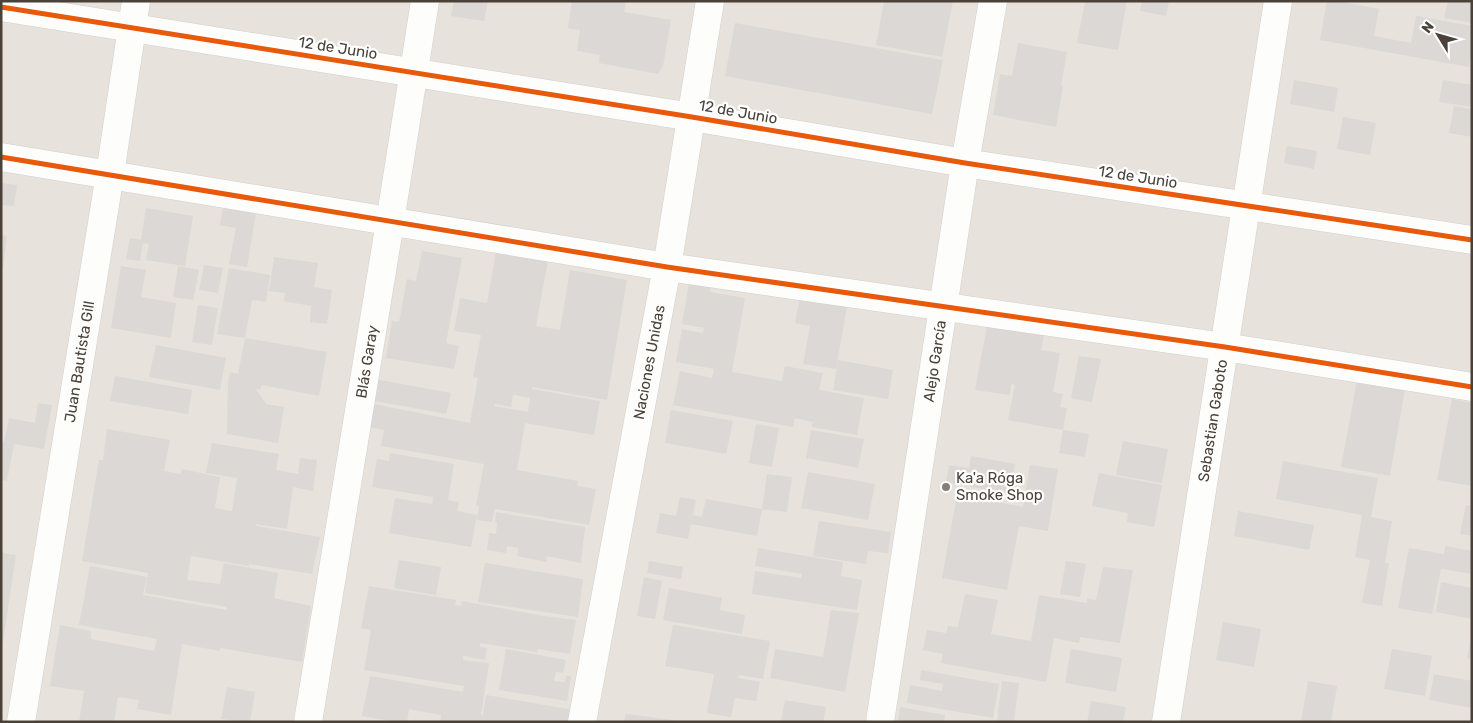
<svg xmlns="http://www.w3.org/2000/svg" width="1473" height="723" viewBox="0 0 1473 723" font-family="Rubik,sans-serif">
	<rect width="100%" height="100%" fill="#f4f1ee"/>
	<path fill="#e7e2dc" d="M1,1H1472V722H1Z"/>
	<path fill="#dcd8d5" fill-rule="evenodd" d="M454,1H488L484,21L451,16Z
		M572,1H626L624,12L671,20L663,66L658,74L599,63L600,55L577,51L580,30L568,28Z
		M884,1H953L942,57L876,45Z
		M1085,1H1127L1118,50L1077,43Z
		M1142,1H1169L1166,16L1140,11Z
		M1327,1H1337L1379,9L1374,36L1411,43L1416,16L1472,26V54L1469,67L1320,40Z
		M1448,1H1472V23L1444,18Z
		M735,23L943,60L932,114L725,76Z
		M1018,43L1067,52L1061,85L1063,86L1056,127L993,115L1000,74L1012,76Z
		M1294,80L1338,88L1334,112L1290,104Z
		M1443,80L1472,85V107L1439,102Z
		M1454,106L1472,109V137L1449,133Z
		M1343,117L1376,123L1370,155L1337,149Z
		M1287,146L1317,151L1314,169L1284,163Z
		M1,183L17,185L14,206L1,205Z
		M146,208L193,216L185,266L146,260L149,244L143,243L140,261L126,259L130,238L141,240Z
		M223,208L256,213L247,267L229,264L236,228L220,225Z
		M1,235L7,236L3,268H1Z
		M422,251L462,258L446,343L459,346L454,369L386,358L392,321L399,322L407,279L416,281Z
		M496,252L548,260L536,326L560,330L570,270L627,280L607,400L532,387V389L600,401L594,435L525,423L517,470L578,481L577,486L596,489L589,525L495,509L492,522L477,520L479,506L476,505L484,464L381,446L384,430L369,427L373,404L470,423L478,378L473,377L481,335L454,331L460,298L487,303ZM513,395L530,398L528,412L494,406L495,404L511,407Z
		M274,257L318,263L314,287L332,290L327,324L310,322L311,306L284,301L285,293L269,291Z
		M204,265L223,268L218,293L199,290Z
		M121,266L146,270L141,297L176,303L171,338L111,328Z
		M178,266L199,270L193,300L173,297Z
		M229,268L270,275L266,302L252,300L245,338L327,352L319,396L262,385L260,390L255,388L266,404L284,407L278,443L227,434L228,382L230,372L238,374L245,338L217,334Z
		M689,284L711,287L710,292L745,298L732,372L782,381L785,366L823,373L819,390L864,398L857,435L812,427L813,422L795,418L793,427L673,405L680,371L712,378L714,369L676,362L682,329L703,333L704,328L682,324Z
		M801,292L848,301L836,369L803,364L810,326L795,323Z
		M198,305L218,308L212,345L192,342Z
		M987,326L1044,335L1041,350L1060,353L1053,392L1063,394L1060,407L1067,408L1063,430L1089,434L1085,457L1059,453L1063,430L1008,420L1015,385L1011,384L1010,395L975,390Z
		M156,345L226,358L220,390L149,377Z
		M1079,356L1101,359L1092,402L1071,398Z
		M838,360L893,370L888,399L833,390Z
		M115,376L192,390L188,414L110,401Z
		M374,379L451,393L446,414L370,400Z
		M1357,380L1405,389L1390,476L1341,467Z
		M1452,399L1472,403V486L1437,480Z
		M38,403L52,405L44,449L14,444L7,481L1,480V441L4,442L9,418L35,423Z
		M671,410L733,421L726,454L665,443Z
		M756,424L779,428L772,467L749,463Z
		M107,429L170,440L164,471L181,474L182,469L220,477L215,508L232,511L237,478L206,473L212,443L279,454L276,470L298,474L300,458L317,460L313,491L293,487L287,529L256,524V526L320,537L312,574L249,564V566L191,556L187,580L220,584L224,563L278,573L274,598L311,606L302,662L220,648V651L182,644L171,715L137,709L139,700L118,697L114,722H79L84,691L50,686L60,625L91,631V639L154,651L157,639L79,625L90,566L147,577L143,595L227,610V607L145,593L148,573L82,561L99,460H103Z
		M811,430L864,439L858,468L806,458Z
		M1123,441L1168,449L1162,483L1116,475Z
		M390,453L454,464L448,500L459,502L457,511L477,515L471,547L389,533L395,498L432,504L433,497L372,487L377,459L389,461Z
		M971,456L1015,464L1010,494L946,482L949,465L969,468Z
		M1283,461L1378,478L1371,517L1392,521L1385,563H1389L1382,606L1362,603L1370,560L1355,557L1362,515L1276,499Z
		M1030,465L1058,469L1048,531L1019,526L1007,590L942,578L957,495L1023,507Z
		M808,472L875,484L868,520L801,508Z
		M1099,473L1162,485L1154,527L1127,522L1128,513L1092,506Z
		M767,474L792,477L787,512L762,509Z
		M680,497L696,500L693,515L702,517L706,499L762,509L757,536L691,524L688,539L656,533L660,513L676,516Z
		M1466,505L1472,506V536L1460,534Z
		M1238,511L1314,525L1309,550L1234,536Z
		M496,512L585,527L581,563L547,556L546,562L517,556L518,548L507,546L506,553L487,550L489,533L496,534L497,523L495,522Z
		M819,521L891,532L888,553L868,551L866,564L813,556Z
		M1445,546L1472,551V574L1441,569L1432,614L1398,608L1409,548L1444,554Z
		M758,548L843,562L841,576L862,580L857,610L752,594L755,571L801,578L802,574L755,566Z
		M1,553L16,555L3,642H1Z
		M399,560L441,567L436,595L394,588Z
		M649,561L683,567L681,579L647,573Z
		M1066,561L1086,564L1080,597L1060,594Z
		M485,563L583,579L578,617L478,602Z
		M1103,567L1133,570L1120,643L1080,637L1079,643L1054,638L1046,682L941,663L943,654L923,650L927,630L946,633L948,626L958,627L965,594L998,600L991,634L1031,641L1039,595L1087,603V599L1096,600Z
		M644,577L662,581L655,619L637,616Z
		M1441,582L1472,588V619L1436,612Z
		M369,586L456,600L455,605L461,606L462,601L544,616L576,620L570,654L537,649V652L480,643V647L487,648L485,660L463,656V660L489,663L481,715H483L486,695L574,710L572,722H440L441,715L409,709L407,722H396L362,716L370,676L463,692L464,686L364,670L371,630L361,628Z
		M669,588L722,598L720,610L745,615L742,634L663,620Z
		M831,610L859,613L845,692L770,678L775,649L823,657Z
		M1223,622L1261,629L1254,667L1216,660Z
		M673,625L770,641L763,679L739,675L738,678L760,682L756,701L735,698L731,717L707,713L714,674L665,666Z
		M1471,639H1472V659L1467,658Z
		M506,649L566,660L563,673L556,672L554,681L565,682L566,676H571L567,701L499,690Z
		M1071,649L1122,658L1116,692L1065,683Z
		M1392,649L1432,656L1425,696L1384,689Z
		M921,670L999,684L993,718L907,703L910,685L942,691L943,684L920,680Z
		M1434,674L1472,681V708L1429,700Z
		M1002,681L1019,683L1014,722H997Z
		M1308,681L1337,686L1331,722H1301Z
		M227,687L255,692L250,722L221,719Z
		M785,700L826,707L823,722H781Z
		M1091,701L1126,707L1123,722H1087Z
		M900,707L945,715L944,722H898Z
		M626,714L681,721L680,722H624Z"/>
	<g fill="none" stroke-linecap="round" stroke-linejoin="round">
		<defs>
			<g id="minor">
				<path d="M1,7L692,117L965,163L1472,240"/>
				<path d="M1,157L667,267L1225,347L1472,387"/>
				<path id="s1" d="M21,722L110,174L136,1"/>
				<path id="s2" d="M308,722L390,222L425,1"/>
				<path id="s3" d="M582,722L667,267L710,1"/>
				<path id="s4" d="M880,722L965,163L993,1"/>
				<path id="s5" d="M1166,722L1278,1"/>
			</g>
		</defs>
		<use href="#minor" stroke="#d2cfcb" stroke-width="29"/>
		<use href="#minor" stroke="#fdfdfc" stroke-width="28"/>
		<defs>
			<path id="cycleway" d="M1,7L692,117L965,163L1472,240
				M1,157L667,267L1225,347L1472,387"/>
		</defs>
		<use href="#cycleway" stroke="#fff" stroke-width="8"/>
		<use href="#cycleway" stroke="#e8590c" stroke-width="5"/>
	</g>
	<circle fill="#867f78" stroke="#fff" stroke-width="2" cx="946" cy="487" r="5"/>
	<g text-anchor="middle" stroke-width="4.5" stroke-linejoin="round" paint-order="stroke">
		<g font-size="15" fill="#4a4239" stroke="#fff">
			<text transform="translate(338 48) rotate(9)" y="5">12 de Junio</text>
			<text transform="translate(738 112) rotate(10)" y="5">12 de Junio</text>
			<text transform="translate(1138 177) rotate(9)" y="5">12 de Junio</text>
			<text dy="5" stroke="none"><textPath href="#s4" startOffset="365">Alejo García</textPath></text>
			<text dy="5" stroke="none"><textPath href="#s1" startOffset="365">Juan Bautista Gill</textPath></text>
			<text dy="5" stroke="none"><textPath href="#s2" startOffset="365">Blás Garay</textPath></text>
			<text dy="5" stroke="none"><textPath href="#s3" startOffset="366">Naciones Unidas</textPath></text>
			<text dy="5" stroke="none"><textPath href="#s5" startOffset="305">Sebastian Gaboto</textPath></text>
		</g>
		<g font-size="15" fill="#4a4239" stroke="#fff" text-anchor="start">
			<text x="956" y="483">Ka'a Róga<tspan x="956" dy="17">Smoke Shop</tspan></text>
		</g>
	</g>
	<rect width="1473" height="723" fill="none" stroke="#4a4239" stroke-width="5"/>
	<g transform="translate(1438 35) rotate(307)" stroke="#ffffff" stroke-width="4" paint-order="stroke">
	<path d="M0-4L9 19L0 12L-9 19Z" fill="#4a4239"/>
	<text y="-8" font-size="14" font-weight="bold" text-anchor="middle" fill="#4a4239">N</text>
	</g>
</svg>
